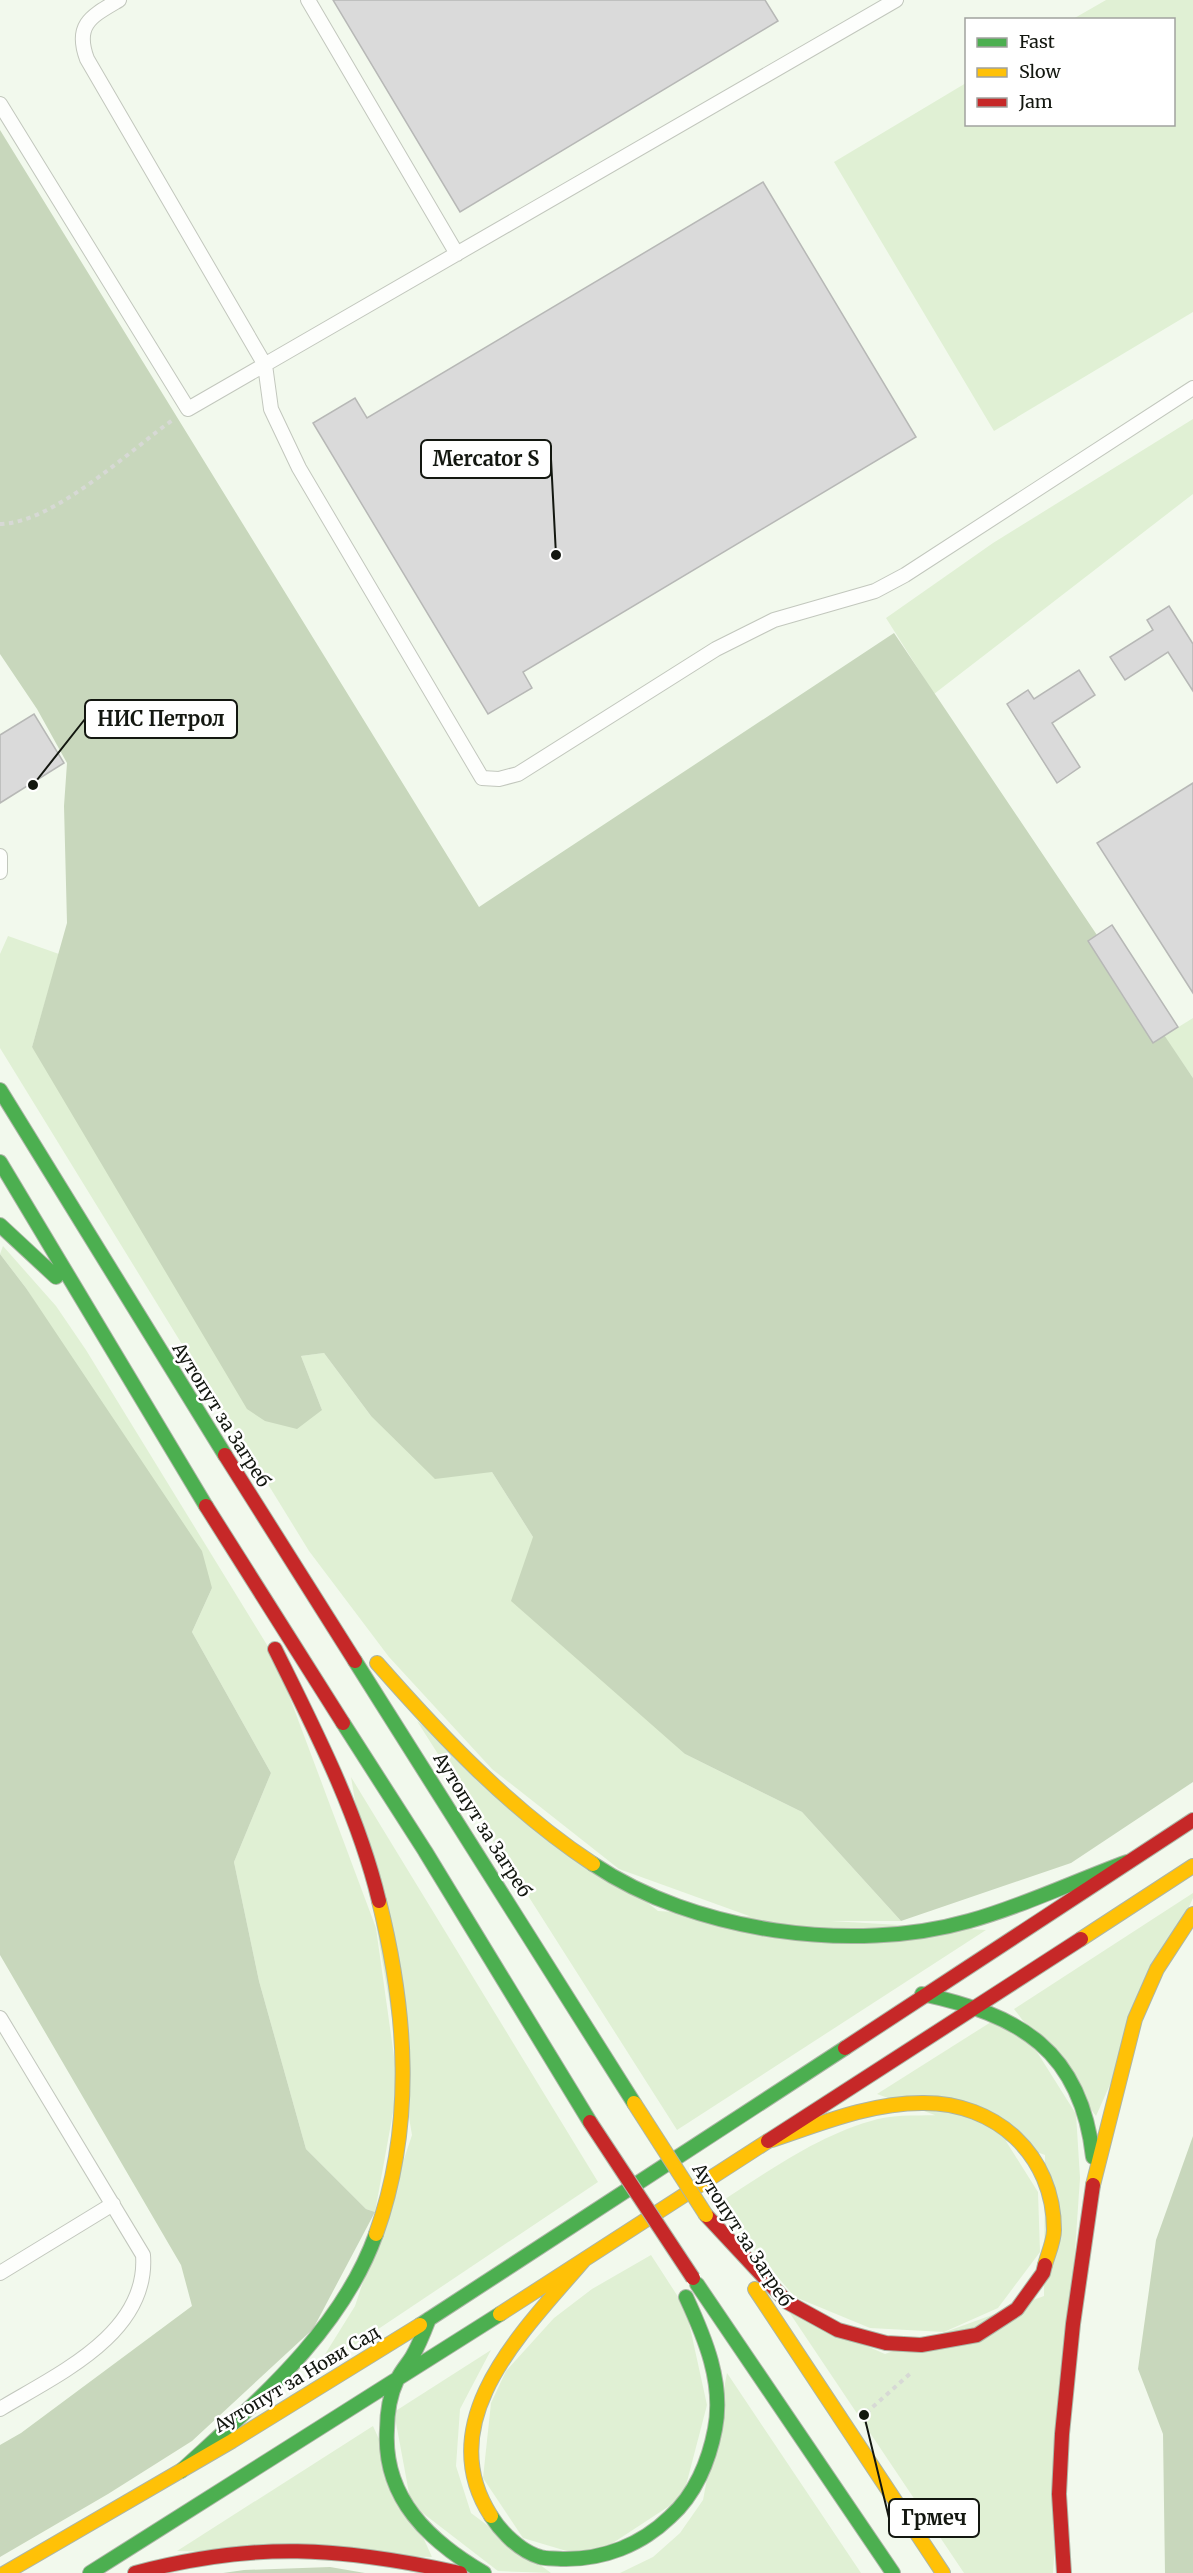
<svg xmlns="http://www.w3.org/2000/svg" width="1193" height="2573" viewBox="0 0 1193 2573" font-family="Merriweather,serif">
	<rect width="100%" height="100%" fill="#f2f9ed"/>
	<path fill="#e0f0d4" d="M1106,0H1193V312L994,431L834,162L966,83V124H1174V20L1073,19Z
		M1193,419V494L934,694L886,618L993,543Z
		M8,936L59,954L32,1047L322,1410L301,1356L324,1353L371,1416L492,1472L533,1537L685,1754L802,1812L901,1921H763L619,1869L492,1769L389,1657L309,1551L0,1048V954Z
		M1193,1018V1078L1164,1036Z
		M3,1246L56,1306L86,1350L275,1658L376,1928L398,2085L375,2212L366,2209L306,2149L259,1981L234,1862L271,1773L192,1632L212,1588L26,1288L0,1254Z
		M417,1721L658,1911L986,1930L677,2130Z
		M351,1777L598,2182L314,2372L355,2306L412,2135Z
		M1193,1893V1898L1096,2116L1014,2009Z
		M991,2022L1032,2044L1076,2114L1080,2178L1053,2573H964L789,2312L885,2354L1044,2296L1045,2155L877,2094Z
		M943,2115L1004,2138L1038,2192L1040,2252L998,2308L944,2332L870,2328L795,2297L741,2235L722,2201C772,2169 820,2134 878,2119C898,2114 923,2116 943,2115Z
		M651,2255L686,2309L707,2405L683,2497L590,2558L523,2538L483,2478L491,2403L506,2371L554,2318L592,2289Z
		M491,2350L460,2409L456,2466L471,2513L551,2573L498,2571L411,2504L394,2412Z
		M727,2373L861,2573H620L653,2557L680,2533L703,2500Z
		M373,2426L432,2557L177,2551Z"/>
	<path fill="#c8d7bc" d="M0,130L479,907L894,633L1193,1078V1782L1071,1863L901,1921L802,1812L685,1754L511,1601L533,1537L492,1472L435,1479L371,1416L324,1353L301,1356L322,1410L297,1429L265,1421L247,1409L32,1047L67,923L64,806L67,763L37,709L0,654Z
		M0,1254L26,1288L202,1551L212,1588L192,1632L271,1773L234,1862L259,1981L306,2149L366,2209L375,2212L313,2329L192,2441L108,2494L0,2557V2445L21,2433L192,2306L181,2265L0,1955Z
		M1193,2136V2573H1165L1163,2434L1138,2369L1156,2240Z
		M330,2567L365,2573H223L244,2570Z"/>
	<path fill="#dadada" stroke="#b7b8b6" stroke-width="1.5" d="M333,0H765L778,21L460,212Z
		M763,182L916,437L523,672L532,688L488,714L313,423L355,398L367,418Z
		M1169,606L1193,644V691L1168,652L1125,680L1110,657L1153,630L1147,620Z
		M1079,670L1095,695L1052,723L1080,767L1057,783L1007,704L1028,690L1034,699Z
		M34,714L64,763L0,803V735Z
		M1193,783V993L1097,843Z
		M1112,925L1178,1027L1153,1043L1088,941Z"/>
	<g fill="none" stroke-linecap="round" stroke-linejoin="round">
		<defs>
			<path id="lane" d="M119,0C92,16 74,24 87,59L265,365L271,409L299,468L482,778L499,779L518,774L716,649L774,620L875,591L905,575L1193,388
				M308,0L457,254
				M0,104L188,409L896,0
				M0,856V872
				M0,2018L143,2255C149,2334 56,2375 0,2409
				M0,2273L113,2204"/>
			<path id="fast" d="M0,1090L225,1455
				M0,1162L206,1506
				M0,1225L56,1277
				M355,1661L634,2103
				M343,1723L425,1851L590,2122
				M593,1864C694,1932 853,1954 969,1921C1023,1906 1075,1881 1127,1862
				M922,1994C1020,2015 1081,2050 1093,2157
				M697,2284L893,2573
				M429,2319C424,2332 419,2345 412,2357C407,2365 401,2371 397,2380C390,2395 387,2413 387,2430C383,2498 429,2541 484,2573
				M420,2325L845,2048
				M181,2471C255,2403 341,2332 376,2234
				M491,2516C502,2533 520,2551 540,2557C546,2559 555,2558 562,2559C603,2560 641,2545 670,2517C695,2495 709,2461 715,2429C724,2383 705,2338 686,2297
				M90,2573L500,2314"/>
			<path id="slow" d="M377,1663C442,1737 510,1809 593,1864
				M1081,1939L1193,1866
				M772,2140C820,2124 870,2103 922,2103C996,2102 1054,2155 1054,2230C1054,2241 1048,2254 1045,2265
				M1093,2185L1135,2019L1157,1969L1193,1914
				M376,2234C415,2125 407,2012 379,1901
				M755,2289L943,2573
				M500,2314L768,2141
				M491,2516C429,2420 526,2328 584,2260
				M5,2573L232,2441L420,2325"/>
			<path id="jam" d="M225,1455L355,1661
				M206,1506L343,1723
				M275,1649C315,1730 358,1813 379,1901
				M845,2048L1193,1820
				M768,2141L1081,1939
				M706,2215L787,2302L838,2330L886,2343L921,2345L977,2335L1017,2309L1043,2273L1045,2265
				M135,2573C256,2541 339,2547 460,2573
				M1064,2573L1059,2494L1062,2434L1073,2324L1093,2185"/>
		</defs>
		<use href="#lane" stroke="#c2c7bd" stroke-width="16"/>
		<use href="#fast" stroke="#acb5a6" stroke-width="16"/>
		<use href="#slow" stroke="#acb5a6" stroke-width="16"/>
		<use href="#jam" stroke="#acb5a6" stroke-width="16"/>
		<path stroke="#d7d9d5" stroke-width="4" stroke-dasharray="4.5 4.5" stroke-linecap="butt" d="M0,524C54,523 130,450 174,419
			M866,2413L912,2372"/>
		<use href="#lane" stroke="#fdfefc" stroke-width="14"/>
		<use href="#fast" stroke="#4caf50" stroke-width="14"/>
		<use href="#slow" stroke="#ffc107" stroke-width="14"/>
		<use href="#jam" stroke="#c62828" stroke-width="14"/>
		<defs>
			<path id="slow-bridge" d="M634,2103L706,2215"/>
			<path id="jam-bridge" d="M590,2122L693,2278"/>
		</defs>
		<use href="#slow-bridge" stroke="#acb5a6" stroke-width="16" stroke-linecap="butt"/>
		<use href="#jam-bridge" stroke="#acb5a6" stroke-width="16" stroke-linecap="butt"/>
		<use href="#slow-bridge" stroke="#ffc107" stroke-width="14"/>
		<use href="#jam-bridge" stroke="#c62828" stroke-width="14"/>
	</g>
	<g text-anchor="middle" stroke-width="5" stroke-linejoin="round" paint-order="stroke">
		<g font-size="18" fill="#131710" stroke="#fff">
			<text transform="translate(221 1415) rotate(58)" y="6">Аутопут за Загреб</text>
			<text transform="translate(482 1825) rotate(58)" y="6">Аутопут за Загреб</text>
			<text transform="translate(742 2235) rotate(57)" y="6">Аутопут за Загреб</text>
			<text transform="translate(297 2379) rotate(-31)" y="6">Аутопут за Нови Сад</text>
		</g>
	</g>
	<path fill="none" stroke="#131710" stroke-width="2" d="M556 555L551 459M33 785L85 719M864 2415L889 2518"/>
	<g fill="#131710" stroke="#fff" stroke-width="2">
		<circle cx="556" cy="555" r="6"/>
		<circle cx="33" cy="785" r="6"/>
		<circle cx="864" cy="2415" r="6"/>
	</g>
	<g fill="#fff" stroke="#131710" stroke-width="2">
		<rect x="421" y="440" width="130" height="38" rx="6"/>
		<rect x="85" y="700" width="152" height="38" rx="6"/>
		<rect x="889" y="2499" width="90" height="38" rx="6"/>
	</g>
	<g font-size="20" text-anchor="middle" font-weight="bold" fill="#131710">
		<text x="486" y="466">Mercator S</text>
		<text x="161" y="726">НИС Петрол</text>
		<text x="934" y="2525">Грмеч</text>
	</g>
	<rect x="965" y="18" width="210" height="108" fill="#ffffff" stroke="#a1a29f" stroke-width="1.5"/>
	<rect x="977" y="38" width="30" height="9" fill="#4caf50" stroke="#a1a29f" stroke-width="1.5"/>
	<text x="1019" y="48" font-size="18" fill="#131710">Fast</text>
	<rect x="977" y="68" width="30" height="9" fill="#ffc107" stroke="#a1a29f" stroke-width="1.5"/>
	<text x="1019" y="78" font-size="18" fill="#131710">Slow</text>
	<rect x="977" y="98" width="30" height="9" fill="#c62828" stroke="#a1a29f" stroke-width="1.5"/>
	<text x="1019" y="108" font-size="18" fill="#131710">Jam</text>
</svg>
